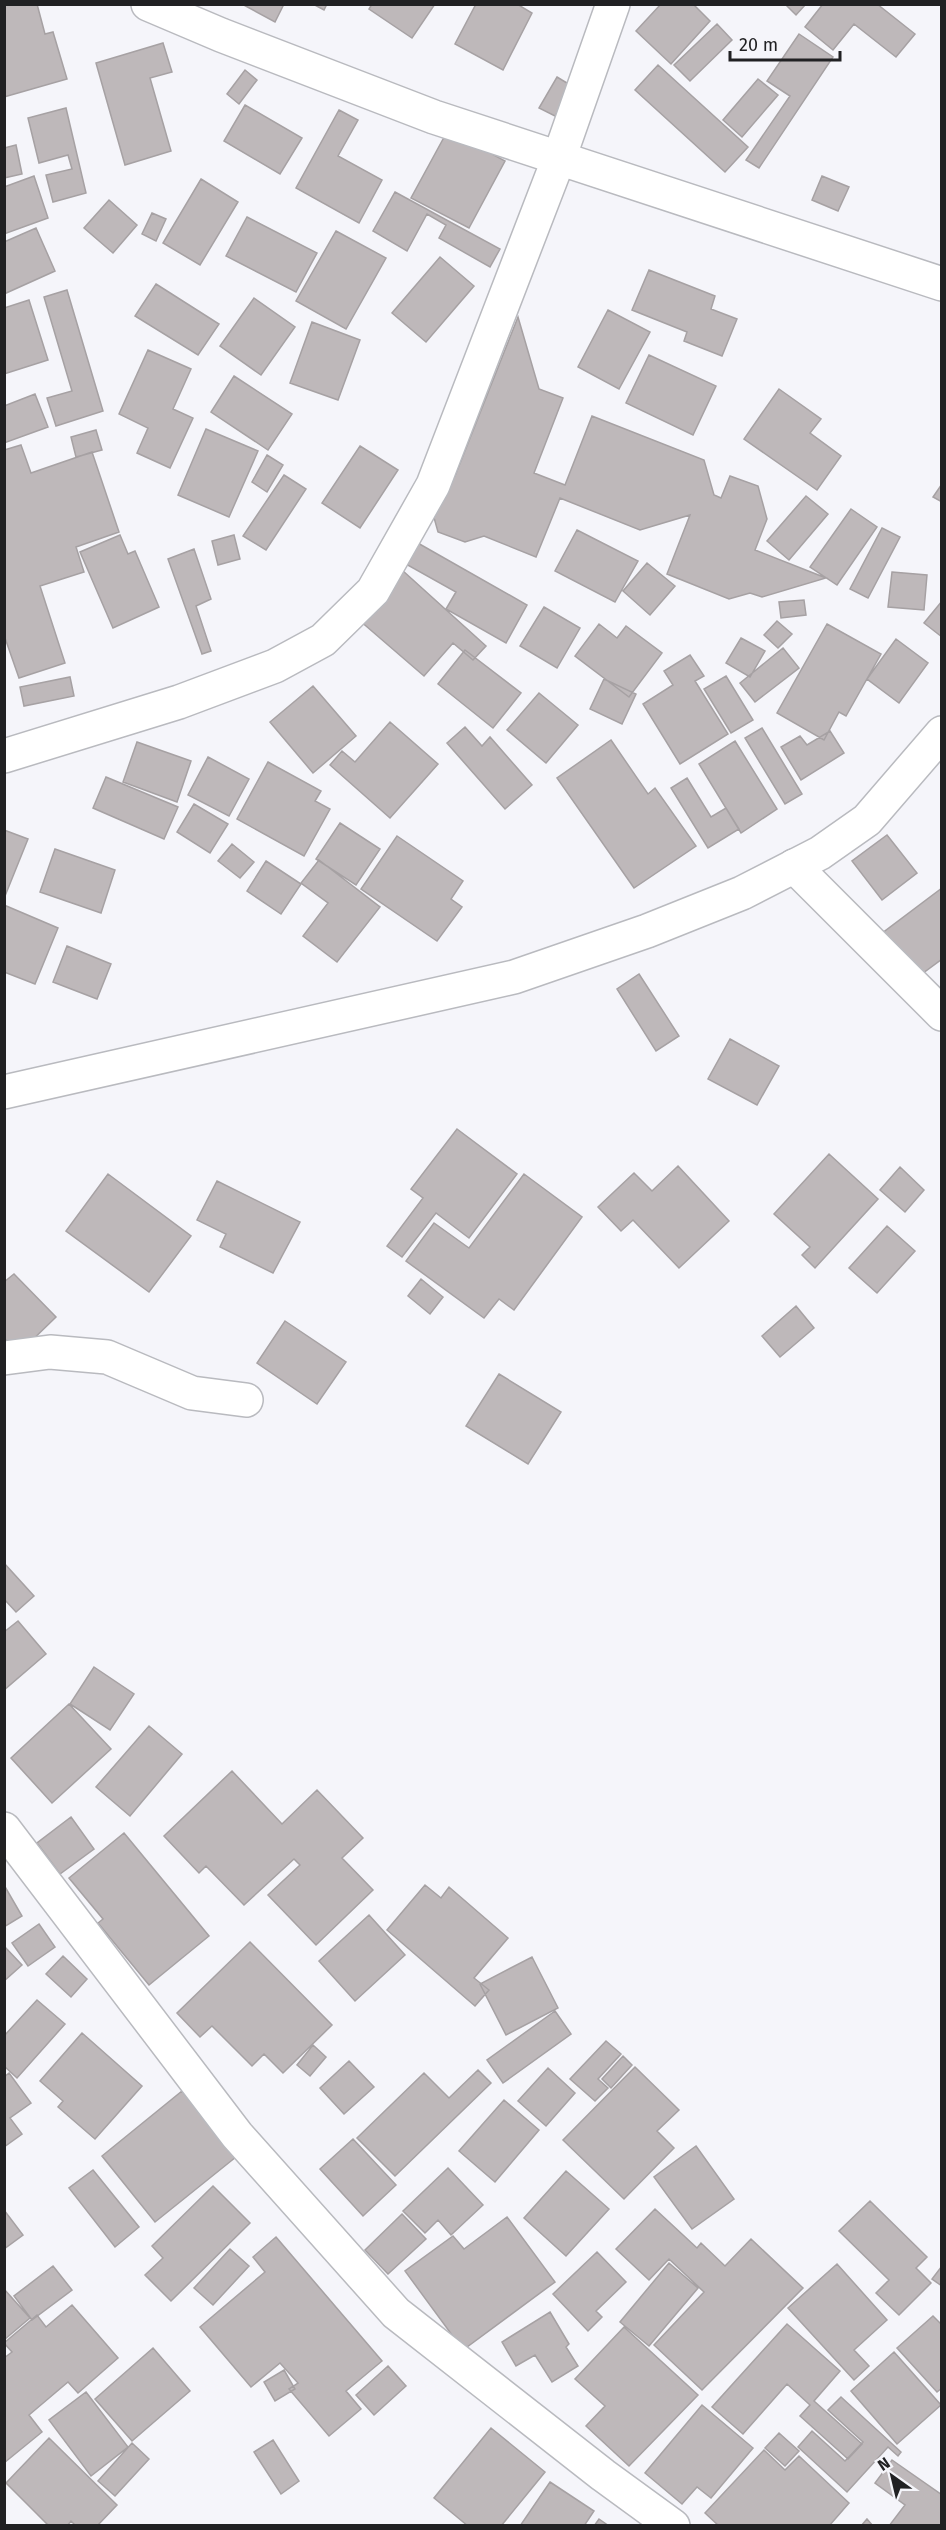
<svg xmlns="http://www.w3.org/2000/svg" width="946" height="2530" viewBox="0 0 946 2530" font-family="'Fira Sans',sans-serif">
	<rect width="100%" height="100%" fill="#f5f5fa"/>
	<path fill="#beb8ba" stroke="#a6a1a3" stroke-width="1.5" d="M4,4H37L45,34L53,32L67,79L4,97Z
		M242,4H284L275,22Z
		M313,4H327L324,10Z
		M372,4H435L412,38L369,9Z
		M476,4H517L532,13L503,70L455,44Z
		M661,4H693L710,21L671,64L636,31Z
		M785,4H806L796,15Z
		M823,4H877L915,34L896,57L854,24L833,50L805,27Z
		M717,24L732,40L690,81L674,65Z
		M799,34L833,57L759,168L746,160L790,96L767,81Z
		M163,43L172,72L150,78L171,151L125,165L96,63Z
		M658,65L748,147L725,172L635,90Z
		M245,70L257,80L239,104L227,94Z
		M557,77L572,86L555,116L539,108Z
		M758,79L778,95L742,137L723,120Z
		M245,105L302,138L280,174L224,141Z
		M66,108L86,193L53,202L46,175L72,169L68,155L39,163L28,118Z
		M339,110L358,120L338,156L382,180L359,223L296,188Z
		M448,130L505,161L469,228L411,198Z
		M16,145L22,174L4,178V148Z
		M34,176L48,218L4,234V187Z
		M822,176L849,187L838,211L812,200Z
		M201,179L238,202L200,265L163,243Z
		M395,192L500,249L490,267L439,238L446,225L427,214L407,251L373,231Z
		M109,200L137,225L113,253L84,228Z
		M152,213L166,219L156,241L142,234Z
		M247,217L317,253L296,292L226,256Z
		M36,228L55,271L4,294V242Z
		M336,231L386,258L346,329L296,301Z
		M440,257L474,286L426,342L392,313Z
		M649,270L715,296L711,309L737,319L722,356L684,341L687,332L632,310Z
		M156,284L219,324L198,355L135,316Z
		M67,290L103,411L56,426L47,398L72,391L44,297Z
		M254,298L295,327L261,375L220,346Z
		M29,300L48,360L4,374V308Z
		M608,310L650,332L619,389L578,367Z
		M518,317L539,389L563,398L534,473L565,485L592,416L704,460L714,495L721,498L730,476L758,486L767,519L755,550L826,578L762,597L750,593L729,599L667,574L690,515L640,530L560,498L536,557L484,536L465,542L438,532L428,496L433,483L455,476Z
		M312,322L360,340L338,400L290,383Z
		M148,350L191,369L173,409L193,418L170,468L137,453L148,428L119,414Z
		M649,355L716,386L693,435L626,403Z
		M234,376L292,414L268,450L211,412Z
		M779,389L821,419L810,433L841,456L817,490L744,439Z
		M35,394L48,427L4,443V406Z
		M206,429L258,451L229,517L178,495Z
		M96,430L102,450L76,457L71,437Z
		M21,445L31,473L92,452L119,532L76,547L84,572L40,586L65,663L19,678L4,635V450Z
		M360,446L398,470L360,528L322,503Z
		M267,455L283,465L267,492L252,482Z
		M284,475L306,489L266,550L243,536Z
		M942,484V502L933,497Z
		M806,496L828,514L789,560L767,541Z
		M851,509L877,527L837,585L810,567Z
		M882,528L900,537L868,598L850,589Z
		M577,530L638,561L615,602L555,571Z
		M120,535L128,554L135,551L159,607L113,628L80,552Z
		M234,535L240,559L218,565L212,541Z
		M416,542L527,605L506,643L446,609L456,592L404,563Z
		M194,549L211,599L196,606L211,651L202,654L168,559Z
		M647,563L675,586L650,615L623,591Z
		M402,570L486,646L473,660L453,643L424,676L359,620Z
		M892,572L927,575L924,610L888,607Z
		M804,600L806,615L781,618L779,602Z
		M942,601V637L924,623Z
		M544,607L580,628L557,668L520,646Z
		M777,621L792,634L778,648L764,635Z
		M599,624L617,638L626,626L662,653L629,697L575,656Z
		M827,624L881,654L846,716L839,712L824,740L777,713Z
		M741,638L765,651L750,677L726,663Z
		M896,639L928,663L899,703L867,679Z
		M783,648L799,668L755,702L740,683Z
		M465,650L521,693L493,728L438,684Z
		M690,655L704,676L695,681L728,734L680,764L643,704L673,685L664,671Z
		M726,676L753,720L731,733L704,689Z
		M70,677L74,696L24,706L20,687Z
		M604,679L636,694L622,724L590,709Z
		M313,686L356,736L313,773L270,722Z
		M539,693L578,725L546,763L507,730Z
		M390,722L438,764L390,818L330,765L342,751L355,762Z
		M465,727L482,746L490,737L532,785L505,809L447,743Z
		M762,728L802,794L785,804L745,738Z
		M830,731L844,753L801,780L781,747L800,736L807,745Z
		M611,740L648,794L655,788L696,846L634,888L557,778Z
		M735,741L777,809L741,833L699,764Z
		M137,742L191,761L177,802L123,782Z
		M208,757L249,779L229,816L188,795Z
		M268,762L321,791L315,801L330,809L304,856L237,819Z
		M106,777L178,807L164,839L93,808Z
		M687,778L711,817L726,808L739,829L708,848L671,788Z
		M194,804L228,824L210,853L177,832Z
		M340,823L380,849L356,885L316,859Z
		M4,830L28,839L5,896H4Z
		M887,835L917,873L882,900L852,861Z
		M397,836L463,881L451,899L462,907L437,941L361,889Z
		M232,844L254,862L240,878L218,861Z
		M55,849L115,870L101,913L40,892Z
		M319,860L380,907L337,962L303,936L328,903L301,883Z
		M266,861L301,884L281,914L247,891Z
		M942,888V959L915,979L881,934Z
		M4,905L58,928L35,984L4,972Z
		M67,946L111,964L97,999L53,982Z
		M639,974L679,1036L656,1051L617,989Z
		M730,1039L779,1066L757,1105L708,1079Z
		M457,1129L517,1174L469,1238L436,1213L402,1257L387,1246L423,1198L411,1189Z
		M829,1154L878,1199L815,1268L802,1255L810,1247L774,1214Z
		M678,1166L729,1221L679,1268L633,1220L621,1231L598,1207L634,1173L652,1191Z
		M900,1167L924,1190L905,1212L880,1190Z
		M108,1174L191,1236L149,1292L66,1231Z
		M524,1174L582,1217L514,1310L499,1299L484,1318L406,1261L434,1223L469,1248Z
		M217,1181L300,1222L273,1273L220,1247L226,1234L197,1220Z
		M887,1226L915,1251L877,1293L849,1268Z
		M14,1274L56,1317L19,1353L4,1338V1282Z
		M421,1279L443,1297L430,1314L408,1296Z
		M796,1306L814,1328L780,1357L762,1336Z
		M285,1321L346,1362L317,1404L257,1363Z
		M499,1374L561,1412L528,1464L466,1426Z
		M4,1563L34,1596L16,1612L4,1599Z
		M18,1621L46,1654L4,1690V1632Z
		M94,1667L134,1694L110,1730L70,1704Z
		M69,1704L111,1749L52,1803L11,1758Z
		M149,1726L182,1754L130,1816L96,1787Z
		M232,1771L282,1824L317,1790L363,1838L342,1858L373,1890L316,1945L268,1895L300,1865L294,1859L244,1905L206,1866L199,1873L164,1836Z
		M71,1817L94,1849L60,1874L37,1843Z
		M124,1833L209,1936L149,1985L98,1923L103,1919L69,1878Z
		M4,1885L22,1916L4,1927Z
		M425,1885L441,1898L449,1887L508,1938L474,1978L489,1990L475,2006L387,1930Z
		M369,1915L405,1955L355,2001L319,1961Z
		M39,1924L55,1947L28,1966L12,1943Z
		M250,1942L332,2025L283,2073L264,2054L252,2066L212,2026L200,2037L177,2013Z
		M4,1946L22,1965L4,1981Z
		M63,1956L87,1979L71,1997L46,1974Z
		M532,1957L558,2008L506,2035L480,1984Z
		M37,2000L65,2024L17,2078L4,2066V2036Z
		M555,2011L571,2034L503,2083L487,2060Z
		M82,2033L142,2086L95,2139L58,2107L63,2101L40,2081Z
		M606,2041L621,2054L598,2079L608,2088L595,2101L570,2079Z
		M313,2045L326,2057L310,2076L297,2065Z
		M623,2056L632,2065L611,2088L602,2079Z
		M349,2061L374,2087L344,2114L320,2088Z
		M635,2067L679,2110L657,2131L674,2148L624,2199L563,2140Z
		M548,2068L575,2093L546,2126L518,2101Z
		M478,2070L491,2083L395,2176L357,2138L424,2073L449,2098Z
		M9,2073L31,2103L10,2118L22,2134L4,2147V2077Z
		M182,2091L236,2157L155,2222L102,2156Z
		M504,2100L539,2130L495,2182L459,2151Z
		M353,2139L396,2185L363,2216L320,2169Z
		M696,2146L734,2199L692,2229L654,2177Z
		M448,2168L483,2205L451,2235L438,2220L425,2233L403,2211Z
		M93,2170L139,2227L115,2247L69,2188Z
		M566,2171L609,2209L566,2256L524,2218Z
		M213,2186L250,2223L171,2301L145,2275L163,2258L152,2246Z
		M870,2201L927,2257L916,2268L931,2283L899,2315L876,2293L889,2280L839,2231Z
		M655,2209L697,2248L701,2243L725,2266L751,2239L803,2288L702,2390L654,2345L704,2292L669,2259L649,2280L616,2249Z
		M4,2210L23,2235L4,2249Z
		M402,2214L426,2239L388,2274L365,2250Z
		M507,2217L555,2282L463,2350L405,2271L453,2236L464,2249Z
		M276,2237L382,2361L346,2391L361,2409L329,2436L289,2389L298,2383L280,2363L251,2387L200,2327L265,2272L253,2257Z
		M230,2249L249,2266L213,2305L194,2288Z
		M597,2252L626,2282L596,2311L602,2317L588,2331L553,2294Z
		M669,2263L698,2288L649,2346L620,2322Z
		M837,2264L887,2320L854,2350L869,2366L854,2380L788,2308Z
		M53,2266L72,2290L32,2320L14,2296Z
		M942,2266V2286L932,2279Z
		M4,2289L30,2318L4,2340Z
		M72,2305L118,2358L78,2393L68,2382L29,2415L42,2432L4,2463V2358L12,2352L4,2343L37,2315L46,2327Z
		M550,2312L569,2344L566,2347L578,2366L552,2382L535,2355L516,2366L502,2342Z
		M933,2316L942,2325V2388L937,2392L897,2348Z
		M787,2324L840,2371L814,2401L862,2444L848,2459L800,2416L810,2405L787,2384L743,2434L712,2407Z
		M624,2327L698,2395L629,2466L586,2426L605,2406L575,2379Z
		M153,2348L190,2391L132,2441L95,2399Z
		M894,2352L941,2405L897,2444L851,2391Z
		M388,2366L406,2386L374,2415L356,2395Z
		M284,2370L295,2389L275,2401L264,2382Z
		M86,2392L128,2447L91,2476L49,2420Z
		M841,2397L901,2452L898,2456L888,2447L847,2492L798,2447L812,2431L845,2461L863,2442L828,2410Z
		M702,2405L753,2448L711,2498L697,2487L682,2504L645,2473Z
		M491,2428L545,2472L501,2526H468L434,2498Z
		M779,2433L799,2451L785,2466L765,2448Z
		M49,2438L117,2505L97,2526H76L71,2521L67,2526H49L6,2483Z
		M273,2440L299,2481L281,2494L254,2452Z
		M132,2443L149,2459L115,2496L98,2481Z
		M764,2450L785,2470L799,2456L849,2503L829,2526H719L705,2513Z
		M892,2460L942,2495V2526H889L905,2505L875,2483Z
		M550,2482L594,2511L584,2526H520Z
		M599,2519L609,2526H594Z
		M867,2519L873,2526H861Z"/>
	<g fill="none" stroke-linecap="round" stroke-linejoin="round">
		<defs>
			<path id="street" d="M148,4L221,35L434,117L942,284
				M4,756L179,702L275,666L323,640L373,591L433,485L559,158L613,4
				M794,866L942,1014
				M4,1358L50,1352L107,1357L192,1393L246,1400
				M4,1829L237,2135L396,2313L603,2475L673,2526"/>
			<path id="secondary" d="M4,1092L514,977L647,931L742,893L820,853L867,820L942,733"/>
		</defs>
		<use href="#street" stroke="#b9babf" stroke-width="36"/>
		<use href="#secondary" stroke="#b9babf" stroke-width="36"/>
		<use href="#street" stroke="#fff" stroke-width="33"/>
		<use href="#secondary" stroke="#fff" stroke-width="33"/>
	</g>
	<rect width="946" height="2530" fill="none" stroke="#212123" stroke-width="12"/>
	<g transform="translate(892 2476) rotate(326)" stroke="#f5f5fa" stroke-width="4.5" paint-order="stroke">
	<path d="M0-4.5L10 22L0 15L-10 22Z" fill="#212123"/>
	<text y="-9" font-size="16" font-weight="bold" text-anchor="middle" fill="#212123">N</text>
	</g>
	<path d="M730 51v9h110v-9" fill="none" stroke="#212123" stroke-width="3"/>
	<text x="739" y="51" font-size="18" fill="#212123" stroke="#f5f5fa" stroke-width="4.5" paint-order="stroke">20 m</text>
</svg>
